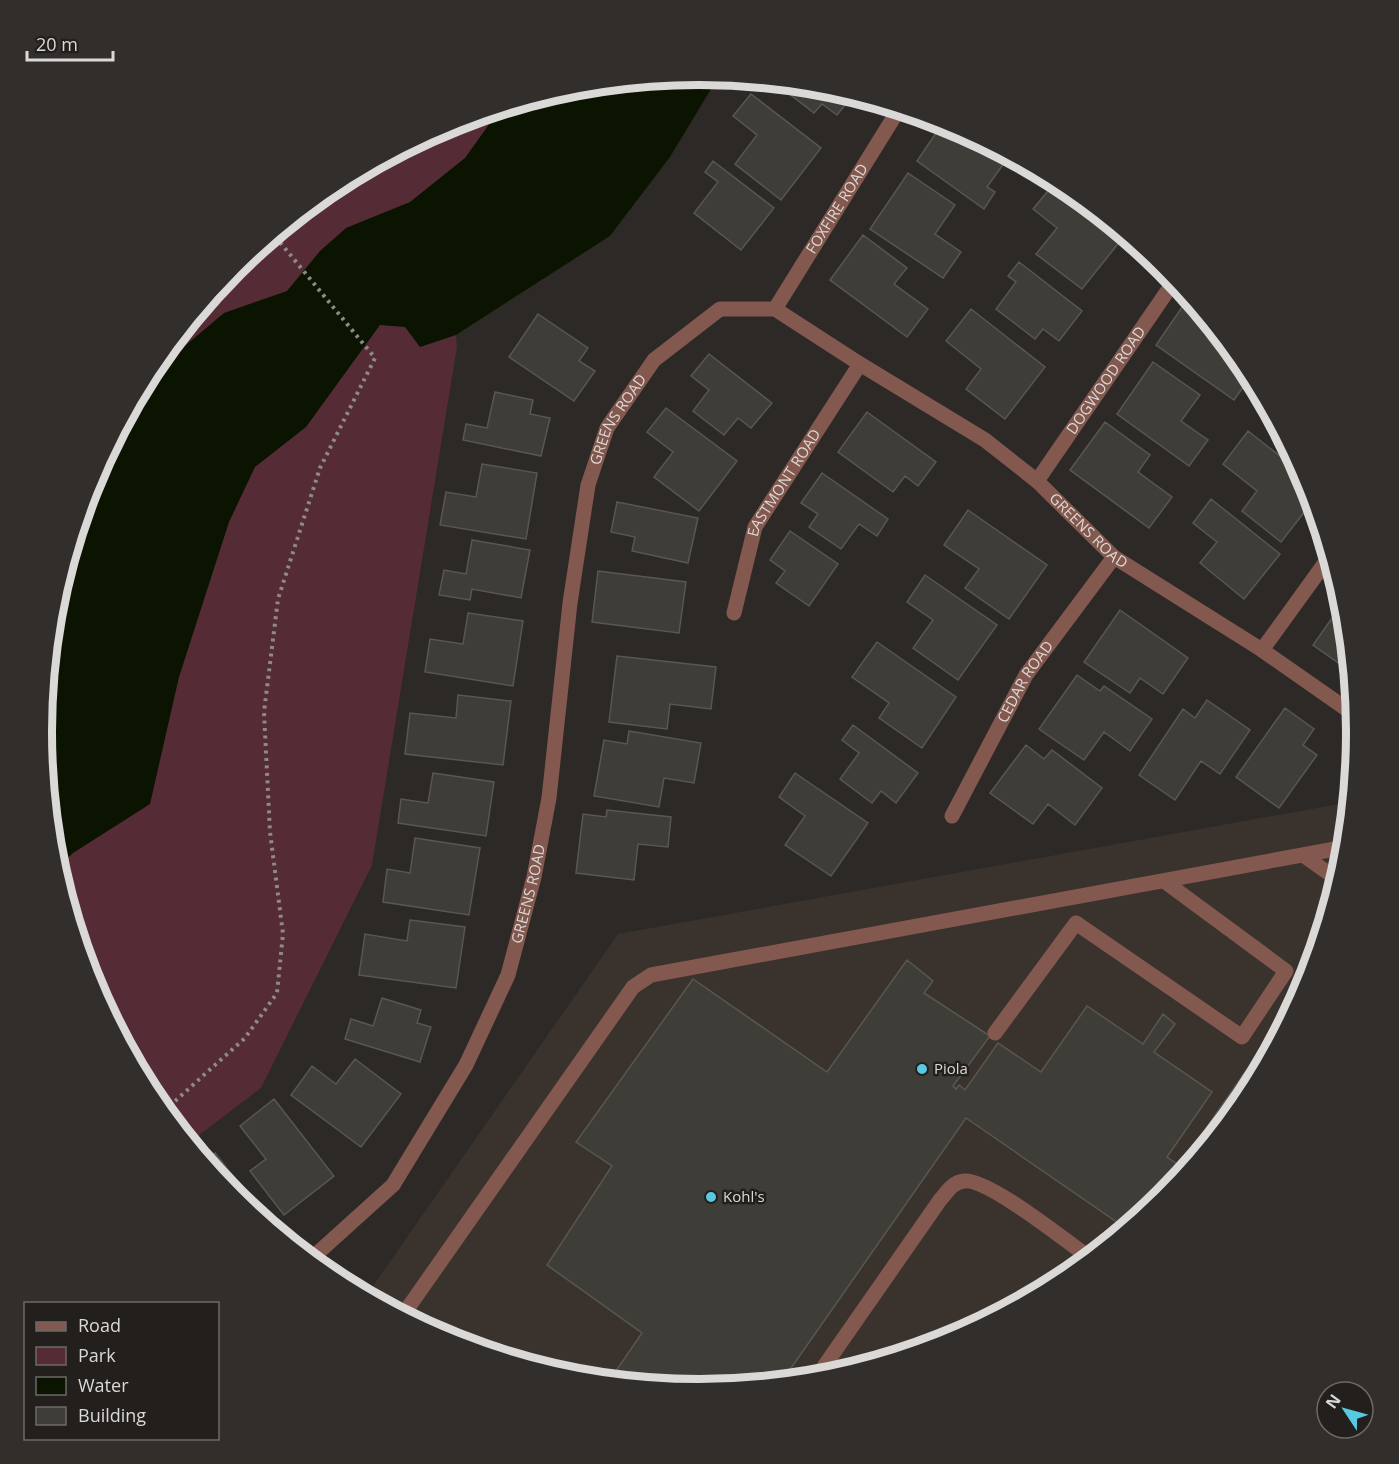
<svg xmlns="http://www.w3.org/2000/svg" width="1399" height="1464" viewBox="0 0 1399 1464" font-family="'Open Sans',sans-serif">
	<rect width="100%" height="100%" fill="#2d2926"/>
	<path fill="#3a322c" d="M1350,802L1344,861L1307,984L1246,1098L1164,1197L1065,1279L951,1340L827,1377L699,1389L571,1377L448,1339L366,1296L618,934Z"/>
	<path fill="#552b36" d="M700,75L719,76L670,157L610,236L456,335L457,347L372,865L261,1088L190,1142L153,1097L92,983L55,860L42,732L55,603L92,480L153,366L235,267L335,185L448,124L572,87Z"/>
	<path fill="#0b1400" d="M700,75L719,76L670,157L610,236L456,335L420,347L405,327L380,325L306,427L255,467L229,522L179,677L150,804L73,853L57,868L42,732L55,603L92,480L116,436L186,345L224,313L287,291L320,251L346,228L410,202L465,158L500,109L572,87Z"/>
	<path fill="#3e3d38" stroke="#585752" stroke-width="1.5" d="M787,83L828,87L853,95L837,115L822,104L814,113L783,89Z
		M751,94L821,148L781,200L735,164L757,135L733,116Z
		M938,130L954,141L962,130L1007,159L987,187L995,192L984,209L917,161Z
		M713,161L774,208L741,250L694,213L718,182L705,172Z
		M908,173L955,205L935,234L961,252L943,278L870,229Z
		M1052,186L1121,240L1082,289L1036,254L1057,228L1033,209Z
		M863,235L907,268L894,284L928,309L907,337L830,280Z
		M1019,262L1082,311L1059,341L1043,329L1035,339L996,309L1016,282L1008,276Z
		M1189,297L1251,376L1234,400L1156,345Z
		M971,309L1045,367L1005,419L966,389L981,369L946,341Z
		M538,314L588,348L579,361L595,371L574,401L509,357Z
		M709,354L772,403L751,428L738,418L724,435L693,411L709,390L691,376Z
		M1153,362L1200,395L1181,421L1208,440L1189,466L1117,414Z
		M495,392L533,400L530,414L550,418L541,456L463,440L466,424L487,428Z
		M666,408L737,461L699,511L654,477L673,452L647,432Z
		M867,412L936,462L918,486L905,476L893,492L838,452Z
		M1105,422L1150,455L1138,472L1172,497L1149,528L1070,470Z
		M1248,431L1304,475L1313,501L1281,542L1242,511L1257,491L1223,464Z
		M482,464L537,473L526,539L440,525L446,492L476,497Z
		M822,473L888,519L877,536L859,524L841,549L809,527L818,514L801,503Z
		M1211,499L1280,554L1244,599L1200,563L1217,542L1193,523Z
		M617,502L698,518L688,563L632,551L635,537L611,532Z
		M968,510L1047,565L1009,619L965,588L979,569L944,545Z
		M790,531L838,564L809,606L776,583L785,571L770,560Z
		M472,540L530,550L521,598L472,589L470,600L439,595L444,570L466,574Z
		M598,571L686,582L679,633L592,622Z
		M925,575L997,625L958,680L913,648L933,620L907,602Z
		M1344,601V604L1351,672L1313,645Z
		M1120,610L1188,658L1163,694L1140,678L1130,693L1084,662Z
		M468,613L523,621L513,686L425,672L430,639L463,644Z
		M877,642L956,697L922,748L879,718L889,703L852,677Z
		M617,656L716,667L711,709L670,704L667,729L609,722Z
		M1077,675L1100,691L1104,686L1152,719L1130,751L1104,732L1084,760L1039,729Z
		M458,695L511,701L503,765L405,754L410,713L456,718Z
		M1207,700L1250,730L1220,774L1201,761L1175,800L1139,775L1183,709L1195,718Z
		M1285,708L1314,729L1303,745L1317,755L1279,808L1236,777Z
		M853,725L918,773L896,803L881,791L872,803L840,779L859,753L842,740Z
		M629,731L701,743L694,783L664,778L659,807L594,796L604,740L627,744Z
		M1026,745L1044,759L1052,750L1102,788L1075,825L1048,804L1033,824L990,793Z
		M433,773L494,782L486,836L398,823L401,799L428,803Z
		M795,773L868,823L831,876L785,845L805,816L779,797Z
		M607,810L671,817L668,847L638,844L634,880L576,873L583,814L606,817Z
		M415,838L480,848L469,915L383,902L387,869L410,873Z
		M410,920L465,927L456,988L359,975L365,934L407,941Z
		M907,960L933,981L924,993L990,1036L953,1086L956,1089L959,1085L965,1090L998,1043L1041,1072L1087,1006L1143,1044L1163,1014L1175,1024L1154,1052L1212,1092L1167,1157L1180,1166L1308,981L1246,1098L1164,1197L1115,1237L1110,1234L1118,1223L966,1118L782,1381L699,1389L609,1381L642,1333L547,1265L612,1166L576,1142L693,979L827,1072Z
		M382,998L421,1010L417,1023L431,1027L420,1062L345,1039L351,1019L373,1026Z
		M355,1059L401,1094L361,1147L291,1095L312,1066L336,1084Z
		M274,1099L334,1176L284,1215L250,1171L266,1159L240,1126Z
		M215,1153L269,1222L267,1224L234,1197L205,1161Z"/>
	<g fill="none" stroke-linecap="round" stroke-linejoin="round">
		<path stroke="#8d8a87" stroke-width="4" stroke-dasharray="3 4.5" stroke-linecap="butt" d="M164,1111L245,1038L277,993L283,934L270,832L264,712L278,599L320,468L375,358L274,235"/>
		<path stroke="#83584e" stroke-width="15" d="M1303,855L1338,880
			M995,1033L1076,923L1242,1037L1286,971L1164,881
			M403,1315L633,987L651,975L1346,847
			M816,1378L940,1200C947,1192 953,1182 964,1181C988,1178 1067,1242 1090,1258"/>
		<g stroke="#83584e" stroke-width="15">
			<path id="s1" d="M775,309L899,109"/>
			<path id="s2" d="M1037,481L1175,280"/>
			<path id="s3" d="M734,613L755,527L860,364"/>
			<path d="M1262,650L1330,556"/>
			<path id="s4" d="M952,816L1026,675L1114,557"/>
			<path id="s5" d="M311,1259L393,1185L466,1065L508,975L534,877L549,798L570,603L588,485L607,428L654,360L720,309H775L860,364L985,440L1037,481L1114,557L1262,650L1355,715"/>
		</g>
	</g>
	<g fill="#58c9e3" stroke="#231f1c" stroke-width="2">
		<circle cx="922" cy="1069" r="6"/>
		<circle cx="711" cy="1197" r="6"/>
	</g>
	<g text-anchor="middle" stroke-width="5" stroke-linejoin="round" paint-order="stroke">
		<g font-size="15" fill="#dbd9d7" stroke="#231f1c">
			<text dy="5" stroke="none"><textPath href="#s1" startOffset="118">FOXFIRE ROAD</textPath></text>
			<text dy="5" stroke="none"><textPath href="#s2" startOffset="122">DOGWOOD ROAD</textPath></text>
			<text dy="5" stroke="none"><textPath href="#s5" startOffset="920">GREENS ROAD</textPath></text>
			<text dy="5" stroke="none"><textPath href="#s3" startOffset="141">EASTMONT ROAD</textPath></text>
			<text dy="5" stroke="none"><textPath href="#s5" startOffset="1514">GREENS ROAD</textPath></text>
			<text dy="5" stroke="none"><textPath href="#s4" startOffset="153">CEDAR ROAD</textPath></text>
			<text dy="5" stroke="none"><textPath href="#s5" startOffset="434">GREENS ROAD</textPath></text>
		</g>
		<g font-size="15" fill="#dbd9d7" stroke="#231f1c" text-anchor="start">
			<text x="934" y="1074">Piola</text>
			<text x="723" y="1202">Kohl's</text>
		</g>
	</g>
	<path d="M0 0H1399V1464H0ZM52 732a647 647 0 1 1 1294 0a647 647 0 1 1-1294 0Z" fill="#322e2b" fill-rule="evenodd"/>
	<path fill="none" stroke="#dbd9d7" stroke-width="8" d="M52 732a647 647 0 1 1 1294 0a647 647 0 1 1-1294 0Z"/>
	<rect x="24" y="1302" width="195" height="138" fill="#231f1c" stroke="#6d6967" stroke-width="1.5"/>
	<rect x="36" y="1322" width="30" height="9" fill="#83584e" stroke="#6d6967" stroke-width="1.5"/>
	<text x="78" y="1332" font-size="18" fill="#dbd9d7">Road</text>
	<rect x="36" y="1347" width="30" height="18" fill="#552b36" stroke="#6d6967" stroke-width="1.5"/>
	<text x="78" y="1362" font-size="18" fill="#dbd9d7">Park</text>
	<rect x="36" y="1377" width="30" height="18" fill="#0b1400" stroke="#6d6967" stroke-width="1.5"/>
	<text x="78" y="1392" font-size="18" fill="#dbd9d7">Water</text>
	<rect x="36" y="1407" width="30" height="18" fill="#3e3d38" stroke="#6d6967" stroke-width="1.5"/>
	<text x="78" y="1422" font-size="18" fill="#dbd9d7">Building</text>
	<g transform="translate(1345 1410) rotate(306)"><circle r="28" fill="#231f1c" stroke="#6d6967" stroke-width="1.5"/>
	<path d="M0-4.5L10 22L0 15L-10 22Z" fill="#58c9e3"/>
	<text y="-9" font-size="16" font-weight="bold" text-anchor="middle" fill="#dbd9d7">N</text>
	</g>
	<path d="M27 51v9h86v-9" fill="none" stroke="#dbd9d7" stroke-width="3"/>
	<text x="36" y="51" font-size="18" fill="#dbd9d7" stroke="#231f1c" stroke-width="4.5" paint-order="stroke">20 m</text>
</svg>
